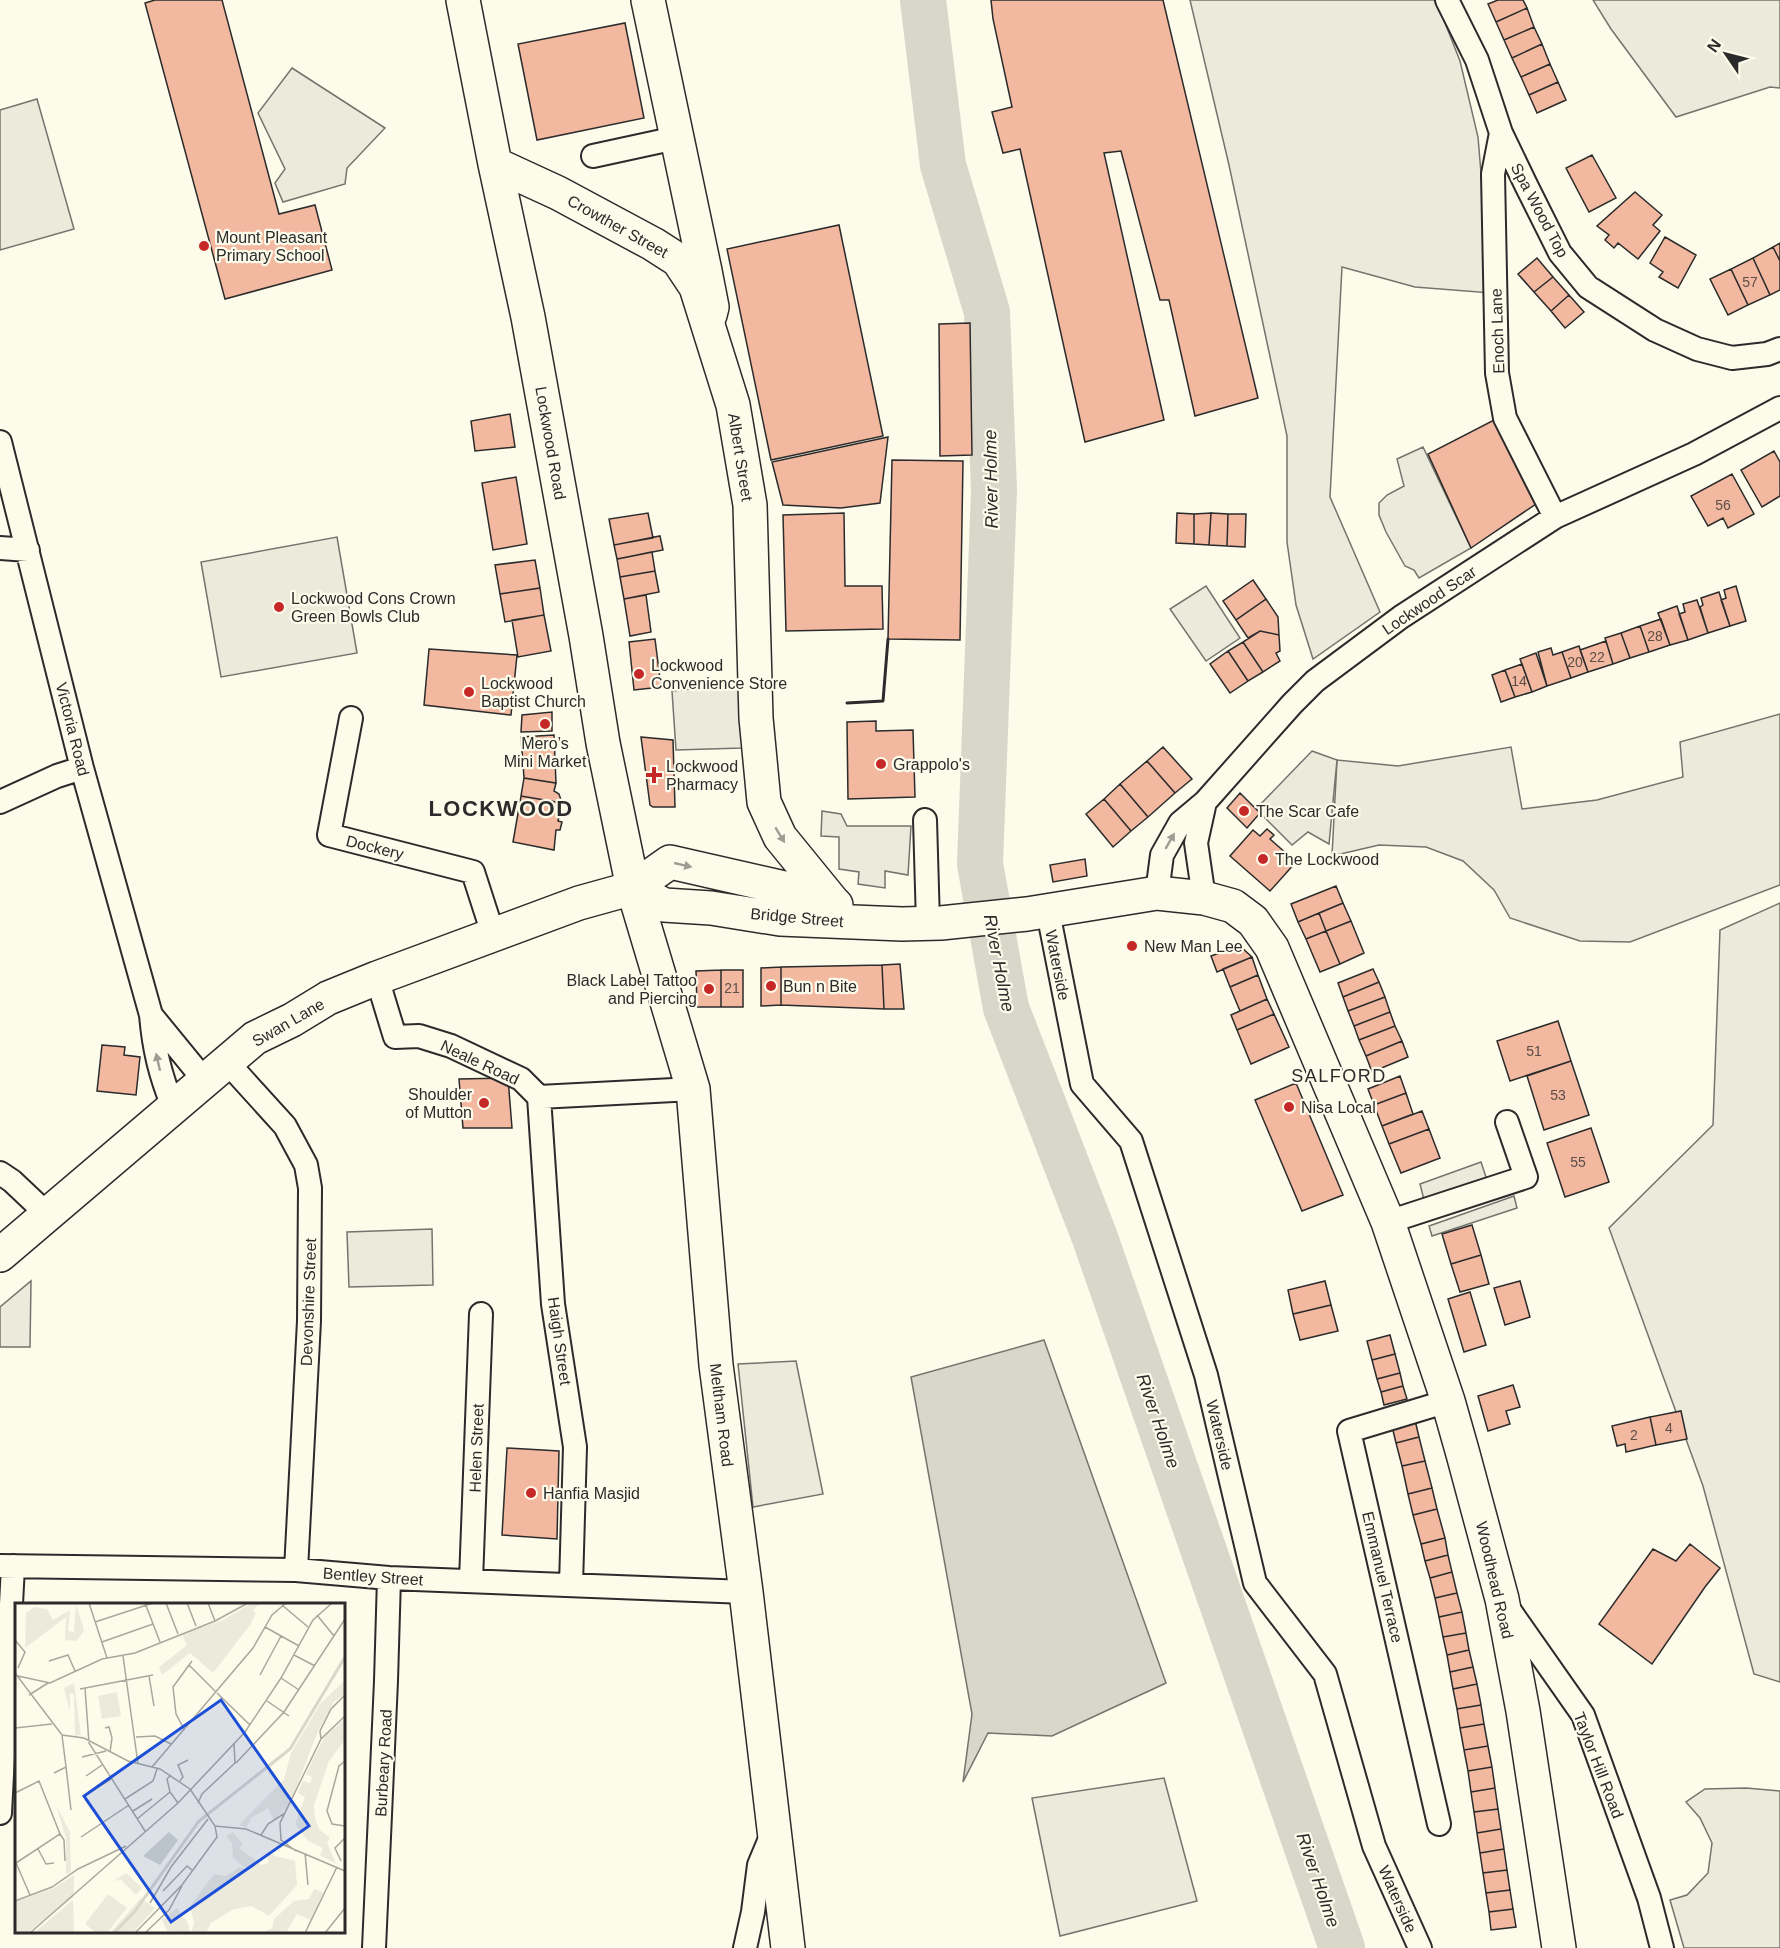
<svg xmlns="http://www.w3.org/2000/svg" width="1780" height="1948" viewBox="0 0 1780 1948" font-family="Helvetica,sans-serif">
	<rect width="100%" height="100%" fill="#fdfbea"/>
	<path fill="#ecebdb" stroke="#74746e" stroke-width="1.5" d="M1190,0H1436L1460,61L1478,137L1491,293L1415,287L1342,267L1330,497L1380,612L1313,659L1296,605L1287,542V436L1229,165Z
		M1593,0H1780V88L1770,87L1676,117L1611,29Z
		M292,68L385,128L347,168L345,184L283,202L275,183L285,169L258,113Z
		M37,99L74,229L0,250V110Z
		M337,537L357,653L221,677L201,562Z
		M1780,714V885L1630,942L1580,941L1510,918L1494,890L1463,861L1426,847L1379,845L1332,856L1337,760L1398,766L1511,747L1522,809L1597,800L1683,777L1680,742Z
		M1780,903V1682L1754,1674L1703,1486L1609,1228L1713,1125L1720,930Z
		M432,1229L433,1285L349,1287L347,1232Z
		M31,1281L30,1347H0V1307Z
		M1164,1778L1197,1901L1060,1936L1032,1798Z
		M1746,1788L1780,1791V1948H1684L1670,1900L1687,1895L1708,1873L1712,1843L1700,1818L1686,1802L1705,1789Z"/>
	<path fill="#eceadb" stroke="#74746e" stroke-width="1.5" d="M1423,447L1471,548L1419,578L1414,570L1405,566L1386,532L1379,515V503L1387,495L1404,486L1397,459Z
		M1206,586L1240,638L1206,661L1170,609Z
		M741,684L742,748L676,750L672,691Z
		M1312,751L1337,760L1329,844L1308,832L1292,845L1256,809Z
		M822,811L841,814L847,826H911L908,875L885,871V888L858,884L859,872L839,869V837L821,836Z
		M1481,1162L1488,1183L1425,1204L1420,1184Z
		M1514,1196L1517,1208L1432,1236L1429,1226Z
		M796,1361L823,1494L753,1507L738,1364Z"/>
	<path fill="#d8d7c9" stroke="#74746e" stroke-width="1.5" d="M1044,1340L1166,1683L1052,1736L988,1733L963,1782L972,1714L911,1377Z"/>
	<g fill="none" stroke-linecap="round" stroke-linejoin="round">
		<path stroke="#d8d7c9" stroke-width="46" d="M923,0L943,165L987,312L994,490L980,864L1006,1008L1095,1238L1342,1948"/>
	</g>
	<path fill="#f2b8a0" stroke="#2b2b2b" stroke-width="1.5" d="M155,0H222L279,214L315,205L332,270L225,299L145,3Z
		M991,0H1163L1258,398L1195,416L1169,300H1160L1121,151L1104,153L1164,420L1085,442L1020,149L1003,153L992,112L1012,107L993,19Z
		M1498,0H1523L1527,8L1496,22L1488,4Z
		M1527,8L1534,27L1504,40L1496,22Z
		M625,23L644,118L537,140L518,44Z
		M1534,27L1542,44L1512,58L1504,40Z
		M1542,44L1550,64L1521,77L1512,58Z
		M1550,64L1558,82L1529,95L1521,77Z
		M1558,82L1566,100L1537,113L1529,95Z
		M1592,155L1616,198L1589,212L1566,168Z
		M1635,192L1662,215L1653,225L1660,231L1638,259L1618,243L1614,248L1605,240L1609,235L1597,226Z
		M839,225L883,436L771,460L727,249Z
		M1665,237L1696,255L1678,288L1659,277L1663,272L1650,263Z
		M1780,243V261L1773,247Z
		M1773,247L1780,261V290L1770,295L1753,258Z
		M1537,258L1553,277L1534,292L1518,274Z
		M1753,258L1770,295L1748,305L1731,269Z
		M1731,269L1748,305L1728,315L1710,279Z
		M1553,277L1569,295L1551,311L1534,292Z
		M1569,295L1584,312L1565,328L1551,311Z
		M970,323L972,455L940,456L939,324Z
		M510,414L515,447L475,451L471,421Z
		M1496,419L1536,504L1471,548L1428,454Z
		M888,437L880,503L841,508L783,505L772,462Z
		M1774,451L1780,462V496L1762,507L1741,470Z
		M892,460L963,461L960,640L888,639Z
		M1732,474L1754,514L1728,528L1723,518L1708,526L1691,496Z
		M516,477L527,544L493,550L482,483Z
		M648,513L653,538L614,545L609,519Z
		M844,513L845,586H882L883,629L786,631L783,515Z
		M1177,513L1194,514V544L1176,543Z
		M1211,513L1209,545L1194,544V514Z
		M1211,513L1228,514L1227,546L1209,545Z
		M1228,514H1246L1245,547L1227,546Z
		M660,536L663,550L617,559L614,545Z
		M652,552L655,571L620,577L617,559Z
		M535,560L540,588L500,594L495,565Z
		M655,571L659,592L624,599L620,577Z
		M1253,580L1266,599L1236,620L1223,601Z
		M1736,586L1746,621L1730,626L1721,600L1726,598L1724,590Z
		M540,588L544,615L505,622L500,594Z
		M1719,592L1730,626L1708,633L1700,607L1703,605L1701,598Z
		M646,595L651,632L630,636L624,599Z
		M1266,599L1278,617L1279,635L1260,631L1248,638L1236,620Z
		M1697,600L1708,633L1688,640L1679,614L1685,612L1683,604Z
		M1677,606L1688,640L1670,645L1658,613Z
		M544,615L551,651L518,657L512,620Z
		M1661,619L1670,645L1649,652L1640,626Z
		M1640,626L1649,652L1630,658L1621,633Z
		M1260,631L1279,635L1280,651L1276,653L1280,661L1263,672L1243,642Z
		M1621,633L1630,658L1613,664L1605,638Z
		M655,639L661,687L634,690L629,642Z
		M1606,641L1613,664L1588,672L1580,650Z
		M1243,642L1263,672L1248,681L1228,651Z
		M1579,646L1588,672L1571,678L1562,652Z
		M1551,648L1553,655L1562,652L1571,678L1547,686L1538,652Z
		M429,649L517,655L511,715L424,705Z
		M1228,651L1248,681L1230,693L1210,664Z
		M1536,653L1547,686L1532,692L1520,659Z
		M1522,664L1532,692L1515,697L1505,670Z
		M1505,670L1515,697L1501,702L1492,675Z
		M552,712V731L521,732L522,715Z
		M876,721V731L913,730L915,797L848,799L847,722Z
		M554,735L556,783L524,778L521,737Z
		M641,737L673,740L675,807H653L650,805Z
		M1163,747L1192,779L1175,793L1147,761Z
		M1147,761L1175,793L1148,817L1120,784Z
		M524,778L556,783L554,791L559,794L562,803L521,796Z
		M1120,784L1148,817L1131,831L1104,799Z
		M1240,793L1260,813L1247,828L1227,808Z
		M521,796L562,803L558,821L562,822L560,830H556L554,850L513,842Z
		M1104,799L1131,831L1113,847L1086,814Z
		M1267,829L1274,835L1270,839L1296,862L1270,891L1230,856L1253,830L1260,836Z
		M1085,859L1087,876L1053,882L1050,865Z
		M1336,886L1343,903L1298,922L1291,904Z
		M1343,903L1351,921L1326,931L1319,913Z
		M1319,913L1326,931L1306,939L1298,922Z
		M1351,921L1364,953L1340,964L1326,931Z
		M1326,931L1340,964L1320,972L1306,939Z
		M1240,946L1252,957L1217,972L1211,956Z
		M1252,957L1258,975L1230,987L1223,969Z
		M900,964L904,1009H884L882,965Z
		M882,965L884,1009L781,1005V967Z
		M781,967V1005L761,1006V968Z
		M1373,969L1379,982L1343,997L1338,983Z
		M721,970H743V1007H721Z
		M721,970V1007H697L696,971Z
		M1258,975L1267,999L1240,1011L1230,987Z
		M1379,982L1385,997L1348,1011L1343,997Z
		M1385,997L1390,1012L1354,1026L1348,1011Z
		M1267,999L1274,1014L1237,1030L1231,1015Z
		M1390,1012L1395,1026L1359,1040L1354,1026Z
		M1274,1014L1289,1047L1251,1064L1237,1030Z
		M1558,1021L1571,1061L1510,1081L1497,1041Z
		M1395,1026L1402,1041L1366,1056L1359,1040Z
		M1402,1041L1408,1057L1372,1072L1366,1056Z
		M102,1045L125,1047L124,1055L140,1057L136,1095L97,1091Z
		M1571,1061L1589,1115L1544,1130L1527,1076Z
		M1400,1076L1406,1093L1374,1105L1368,1089Z
		M508,1078L512,1128H463L459,1079Z
		M1296,1083L1343,1195L1302,1211L1255,1100Z
		M1406,1093L1413,1114L1382,1126L1374,1105Z
		M1422,1111L1429,1129L1389,1144L1382,1126Z
		M1591,1128L1609,1182L1565,1197L1547,1143Z
		M1429,1129L1440,1158L1401,1173L1389,1144Z
		M1472,1225L1481,1255L1451,1264L1442,1234Z
		M1481,1255L1489,1284L1460,1292L1451,1264Z
		M1325,1281L1331,1305L1293,1314L1288,1290Z
		M1520,1281L1530,1317L1505,1325L1494,1288Z
		M1470,1292L1486,1345L1464,1352L1448,1299Z
		M1331,1305L1338,1331L1300,1340L1293,1314Z
		M1390,1335L1395,1354L1372,1360L1367,1341Z
		M1395,1354L1400,1373L1377,1379L1372,1360Z
		M1400,1373L1403,1386L1381,1392L1377,1379Z
		M1513,1385L1520,1407L1506,1411L1510,1424L1488,1431L1478,1396Z
		M1403,1386L1407,1399L1384,1405L1381,1392Z
		M1681,1411L1687,1439L1656,1445L1650,1417Z
		M1414,1416L1419,1437L1396,1443L1391,1422Z
		M1650,1417L1656,1445L1626,1452L1625,1444L1617,1446L1612,1426Z
		M1419,1437L1425,1461L1402,1466L1396,1443Z
		M507,1448L559,1451L557,1539L502,1535Z
		M1425,1461L1432,1488L1408,1494L1402,1466Z
		M1432,1488L1437,1509L1413,1515L1408,1494Z
		M1437,1509L1445,1538L1421,1544L1413,1515Z
		M1445,1538L1448,1555L1425,1561L1421,1544Z
		M1690,1544L1720,1568L1705,1587L1652,1664L1599,1624L1653,1549L1676,1561Z
		M1448,1555L1452,1572L1430,1578L1425,1561Z
		M1452,1572L1457,1593L1435,1598L1430,1578Z
		M1457,1593L1462,1612L1439,1617L1435,1598Z
		M1462,1612L1466,1633L1443,1637L1439,1617Z
		M1466,1633L1469,1650L1447,1655L1443,1637Z
		M1469,1650L1473,1667L1450,1672L1447,1655Z
		M1473,1667L1477,1684L1453,1689L1450,1672Z
		M1477,1684L1481,1705L1457,1709L1453,1689Z
		M1481,1705L1484,1724L1460,1728L1457,1709Z
		M1484,1724L1488,1746L1464,1750L1460,1728Z
		M1488,1746L1492,1767L1468,1771L1464,1750Z
		M1492,1767L1495,1788L1471,1792L1468,1771Z
		M1495,1788L1498,1809L1474,1812L1471,1792Z
		M1498,1809L1501,1829L1477,1833L1474,1812Z
		M1501,1829L1504,1849L1480,1853L1477,1833Z
		M1504,1849L1507,1870L1483,1873L1480,1853Z
		M1507,1870L1510,1890L1486,1893L1483,1873Z
		M1510,1890L1513,1909L1489,1912L1486,1893Z
		M1513,1909L1516,1927L1491,1930L1489,1912Z"/>
	<g fill="none" stroke-linecap="round" stroke-linejoin="round">
		<defs>
			<path id="street" d="M1447,0L1477,60L1501,133L1527,187L1560,253L1588,287L1655,330L1697,349L1732,358L1767,354L1780,349
				M1501,133L1493,174L1497,373L1505,418L1555,517
				M593,156L676,138
				M0,442L82,768L151,1015C154,1050 160,1074 173,1107
				M0,548L28,550
				M351,718L329,835L473,872L493,934
				M0,802L57,776L82,768
				M925,820L928,923
				M1157,893L1162,855L1180,823L1205,802
				M1204,898L1196,843L1205,802L1292,704L1315,681L1401,617L1555,517L1694,454L1780,408
				M1048,912L1082,1084L1131,1141L1206,1375L1255,1583L1325,1674L1374,1846L1420,1948
				M377,978L395,1037L419,1036L451,1046L521,1079L539,1097
				M151,1015L205,1081
				M227,1062L285,1126L306,1165L310,1188L309,1321L296,1570
				M539,1097L553,1304L575,1447L571,1585
				M539,1097L693,1089
				M0,1173L12,1181L48,1215
				M1388,1222L1526,1177L1507,1122
				M0,1566L296,1570L389,1578L746,1592
				M471,1581L481,1314
				M1508,1608L1583,1715L1649,1898L1662,1948
				M0,1813L13,1566
				M1439,1824L1349,1431L1448,1401
				M374,1948L386,1681L389,1578
				M745,1948L753,1912L759,1865L772,1834"/>
			<path id="secondary" d="M648,0L705,271L712,307L710,315
				M0,1255L255,1038L292,1020L328,998L377,978L579,903L633,888L693,1089L716,1365L746,1592L788,1948"/>
			<path id="primary" d="M463,0L495,164L528,317L586,636L603,743L633,888
				M495,164L558,193L653,244L678,260L696,287L733,405L750,505L756,718L764,802L780,837L833,902
				M633,888L664,905L711,908L780,919L902,924L941,923L1027,914L1157,893L1204,898L1233,906L1253,921L1272,948L1388,1222L1448,1401L1463,1454L1502,1599L1523,1711L1559,1948
				M633,888L670,862L802,892L833,902L836,905"/>
		</defs>
		<use href="#street" stroke="#2b2b2b" stroke-width="26"/>
		<use href="#secondary" stroke="#2b2b2b" stroke-width="36"/>
		<use href="#primary" stroke="#2b2b2b" stroke-width="36"/>
		<use href="#street" stroke="#fdfbea" stroke-width="22"/>
		<use href="#secondary" stroke="#fdfbea" stroke-width="33"/>
		<use href="#primary" stroke="#fdfbea" stroke-width="33"/>
		<path stroke="#2b2b2b" stroke-width="3" d="M847,703L883,701L888,639"/>
	</g>
	<defs><path id="oneway-solid" d="M-6-.8H1V-3.2L6.5 0L1 3.2V.8H-6Z" transform="scale(1.5)"/></defs>
	<g fill="#9e9d94">
		<use href="#oneway-solid" transform="translate(780 835) rotate(59)"/>
		<use href="#oneway-solid" transform="translate(1170 841) rotate(-60)"/>
		<use href="#oneway-solid" transform="translate(683 865) rotate(13)"/>
		<use href="#oneway-solid" transform="translate(158 1062) rotate(-103)"/>
	</g>
	<g fill="#c62828" stroke="#fdfbea" stroke-width="2">
		<circle cx="204" cy="246" r="6"/>
		<circle cx="279" cy="607" r="6"/>
		<circle cx="639" cy="674" r="6"/>
		<circle cx="469" cy="692" r="6"/>
		<circle cx="545" cy="724" r="6"/>
		<circle cx="881" cy="764" r="6"/>
		<path d="M651 766h6v6h6v6h-6v6h-6v-6h-6v-6h6z"/>
		<circle cx="1244" cy="811" r="6"/>
		<circle cx="1263" cy="859" r="6"/>
		<circle cx="1132" cy="946" r="6"/>
		<circle cx="771" cy="986" r="6"/>
		<circle cx="709" cy="989" r="6"/>
		<circle cx="484" cy="1103" r="6"/>
		<circle cx="1289" cy="1107" r="6"/>
		<circle cx="531" cy="1493" r="6"/>
	</g>
	<g text-anchor="middle" stroke-width="4.5" stroke-linejoin="round" paint-order="stroke">
		<g font-size="14" fill="#5d4e48">
			<text x="1750" y="287">57</text>
			<text x="1723" y="510">56</text>
			<text x="1655" y="641">28</text>
			<text x="1597" y="662">22</text>
			<text x="1575" y="667">20</text>
			<text x="1519" y="686">14</text>
			<text x="732" y="993">21</text>
			<text x="1534" y="1056">51</text>
			<text x="1558" y="1100">53</text>
			<text x="1578" y="1167">55</text>
			<text x="1669" y="1433">4</text>
			<text x="1634" y="1440">2</text>
		</g>
		<g font-size="16" fill="#2b2b2b" stroke="#fdfbea">
			<text transform="translate(1540 210) rotate(62)" y="6">Spa Wood Top</text>
			<text transform="translate(618 226) rotate(29)" y="6">Crowther Street</text>
			<text transform="translate(1497 331) rotate(-92)" y="6">Enoch Lane</text>
			<text transform="translate(551 443) rotate(80)" y="6">Lockwood Road</text>
			<text transform="translate(741 457) rotate(81)" y="6">Albert Street</text>
			<text transform="translate(1429 600) rotate(-34)" y="6">Lockwood Scar</text>
			<text transform="translate(73 729) rotate(76)" y="6">Victoria Road</text>
			<text transform="translate(375 847) rotate(14)" y="6">Dockery</text>
			<text transform="translate(797 917) rotate(5)" y="6">Bridge Street</text>
			<text transform="translate(1058 965) rotate(79)" y="6">Waterside</text>
			<text transform="translate(288 1022) rotate(-30)" y="6">Swan Lane</text>
			<text transform="translate(480 1062) rotate(25)" y="6">Neale Road</text>
			<text transform="translate(308 1302) rotate(-88)" y="6">Devonshire Street</text>
			<text transform="translate(560 1341) rotate(82)" y="6">Haigh Street</text>
			<text transform="translate(722 1415) rotate(83)" y="6">Meltham Road</text>
			<text transform="translate(1220 1435) rotate(77)" y="6">Waterside</text>
			<text transform="translate(476 1448) rotate(-88)" y="6">Helen Street</text>
			<text transform="translate(373 1576) rotate(4)" y="6">Bentley Street</text>
			<text transform="translate(1383 1577) rotate(77)" y="6">Emmanuel Terrace</text>
			<text transform="translate(1495 1580) rotate(77)" y="6">Woodhead Road</text>
			<text transform="translate(383 1763) rotate(-87)" y="6">Burbeary Road</text>
			<text transform="translate(1599 1765) rotate(69)" y="6">Taylor Hill Road</text>
			<text transform="translate(1398 1899) rotate(66)" y="6">Waterside</text>
		</g>
		<g font-size="16" fill="#2b2b2b" stroke="#fdfbea" text-anchor="start">
			<text x="216" y="243">Mount Pleasant<tspan x="216" dy="18">Primary School</tspan></text>
			<text x="291" y="604">Lockwood Cons Crown<tspan x="291" dy="18">Green Bowls Club</tspan></text>
			<text x="651" y="671">Lockwood<tspan x="651" dy="18">Convenience Store</tspan></text>
			<text x="481" y="689">Lockwood<tspan x="481" dy="18">Baptist Church</tspan></text>
			<text x="545" y="749" text-anchor="middle">Mero’s<tspan x="545" dy="18">Mini Market</tspan></text>
			<text x="893" y="770">Grappolo's</text>
			<text x="666" y="772">Lockwood<tspan x="666" dy="18">Pharmacy</tspan></text>
			<text x="1256" y="817">The Scar Cafe</text>
			<text x="1275" y="865">The Lockwood</text>
			<text x="1144" y="952">New Man Lee</text>
			<text x="697" y="986" text-anchor="end">Black Label Tattoo<tspan x="697" dy="18">and Piercing</tspan></text>
			<text x="783" y="992">Bun n Bite</text>
			<text x="472" y="1100" text-anchor="end">Shoulder<tspan x="472" dy="18">of Mutton</tspan></text>
			<text x="1301" y="1113">Nisa Local</text>
			<text x="543" y="1499">Hanfia Masjid</text>
		</g>
		<g font-size="18" font-style="italic" fill="#2b2b2b" stroke="#fdfbea">
			<text transform="translate(991 479) rotate(-91)" y="6">River Holme</text>
			<text transform="translate(999 963) rotate(79)" y="6">River Holme</text>
			<text transform="translate(1158 1421) rotate(71)" y="6">River Holme</text>
			<text transform="translate(1318 1880) rotate(71)" y="6">River Holme</text>
		</g>
		<g font-size="18" letter-spacing="1.5" fill="#2b2b2b" stroke="#fdfbea">
			<text x="1339" y="1082">SALFORD</text>
		</g>
		<g font-size="22" font-weight="bold" letter-spacing="1.5" fill="#2b2b2b" stroke="#fdfbea">
			<text x="501" y="816">LOCKWOOD</text>
		</g>
	</g>
	<g transform="translate(15 1603)">
		<rect width="330" height="330" fill="#fdfbea"/>
		<path d="M245,0L237,8L241,10L235,22L198,70L175,50L147,72L144,64L172,42L167,31L208,17L235,1ZM61,1L69,27L62,38L50,37L51,14L10,45L11,10L19,4L32,6L38,17L55,7L53,28L59,29ZM330,77V91L319,99L304,126L274,203L259,217L253,205L236,215L231,225L224,222L269,176L276,150L305,101ZM59,80L66,132L60,133L59,91L55,90V109L49,85ZM102,89L106,113L87,116L83,93ZM330,116V137L314,158L299,202L300,216L304,226L315,235L312,240L321,261L305,252L308,245L293,238L280,221L290,194L283,190L288,178L295,180L297,174L291,172L298,156L310,133ZM41,202L55,229L56,269L51,271V235ZM218,229L228,241L224,245L247,262L253,260V251L280,258L282,282L254,313L237,303L219,306L196,320L191,330H176L179,320L175,303L199,271L211,273L225,264L235,269L218,255L217,240L211,233ZM111,270L127,285L121,292L105,276L97,279ZM59,272V294L12,330H0V299L39,285ZM299,286L309,290L296,317L282,311L271,330H247L257,325L259,316L279,298L294,296ZM93,291L112,305L92,330H81L70,321ZM126,295L140,305L118,330H95ZM58,297L59,330H19L46,307ZM162,305L173,320L175,330L152,328L147,317Z" fill="#ecebdb"/>
		<path d="M154,229L163,237L145,262L128,253Z" fill="#d8d7c9"/>
		<path fill="none" stroke="#d8d7c9" stroke-width="3" d="M99,330L120,308L184,218L275,146L330,54"/>
		<path fill="none" stroke="#a9a89e" stroke-width="1.5" d="M74,0L92,55M130,0L145,39M151,0L163,31M172,0L181,23M193,0L200,18M267,2L293,24M302,12L319,33M80,19L138,0M250,24L284,43M0,37L10,49L3,65M87,39L138,21M279,52L300,63M108,53L123,161M34,58L53,52L60,68M174,62L201,89M0,70L47,132L69,135L113,158L145,166L175,186M245,72L266,33M3,73L35,80L87,56L120,50L200,18L233,0M134,73L139,103M266,75L284,87M70,85L74,140L130,228M65,86L138,72M202,90L235,122M14,92L33,80M252,98L274,113M0,125L37,121M90,125L94,124L97,135L95,149M169,126L161,111L158,84L177,58M121,134L140,133L156,141M306,136L305,128L316,106L330,92M67,154L91,148M330,158L324,163L312,208L317,221L330,223M221,160L269,109L330,16M51,164L56,207M137,164L238,45L257,12L271,0M39,170L51,164L47,132M156,172L152,176L155,189L163,200M71,173L87,162M165,178L168,174L163,162L173,157M0,190L24,178L45,231L1,260M72,191L96,176M110,196L138,178L142,166M183,200L187,191L220,160L219,140M118,208L137,196M122,216L155,189M200,223L231,226L330,268M45,231L49,237L50,258M246,232L253,221L270,210M66,234L114,202M23,246L31,261L39,260M281,248L266,237L265,220L306,136L330,113M290,250L293,282M326,258L320,245L330,235M1,260L15,292M148,288L172,263L178,268M0,298L37,284L63,266L111,243M135,300L156,264L193,216M15,330L163,200L230,129L266,75L298,17L317,0M120,330L167,282L202,234L200,223L175,186M130,330L154,307L167,283M290,330L322,264M310,330L330,305"/>
		<path fill="#1d4ed8" fill-opacity="0.15" stroke="#1d4ed8" stroke-width="3" d="M206,97L294,223L156,319L69,193Z"/>
		<rect width="330" height="330" fill="none" stroke="#2b2b2b" stroke-width="3"/>
	</g>
	<g transform="translate(1726 54) rotate(305)" stroke="#fdfbea" stroke-width="4.5" paint-order="stroke">
	<path d="M0-4.5L10 22L0 15L-10 22Z" fill="#2b2b2b"/>
	<text y="-9" font-size="16" font-weight="bold" text-anchor="middle" fill="#2b2b2b">N</text>
	</g>
</svg>
